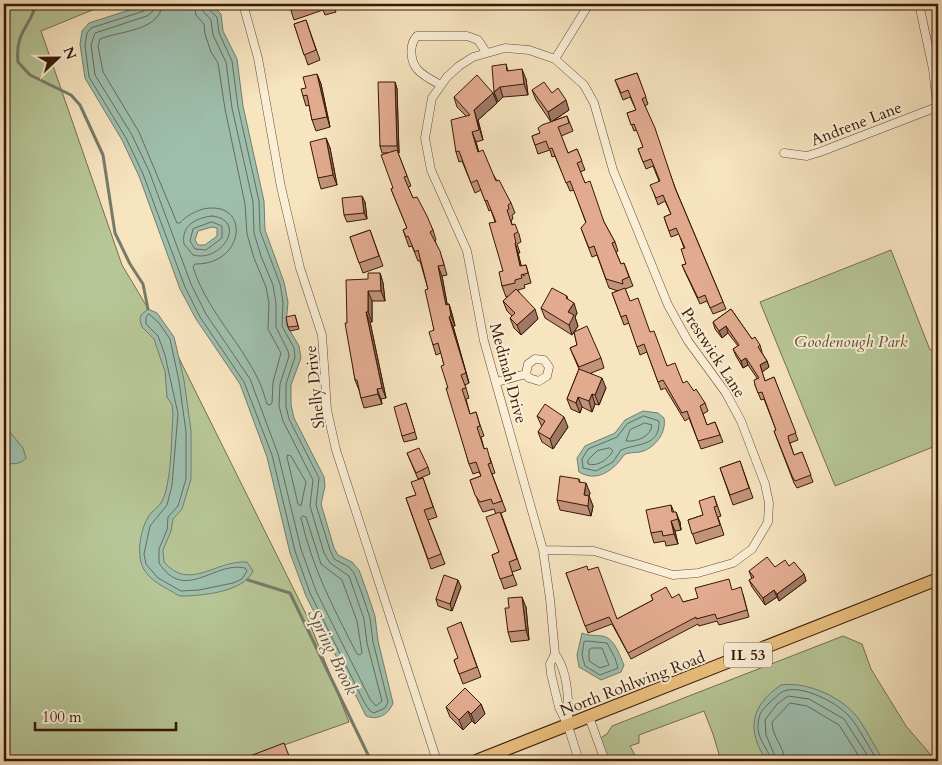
<svg xmlns="http://www.w3.org/2000/svg" width="942" height="765" viewBox="0 0 942 765" font-family="Cardo,serif">
	<rect width="100%" height="100%" fill="#f7e5c0"/>
	<filter id="stains"><feTurbulence type="fractalNoise" baseFrequency=".004" numOctaves="4"/><feColorMatrix values="0 0 0 0 .2 0 0 0 0 .09 0 0 0 0 .02 0 0 0 .5 -.17"/></filter>
	<radialGradient id="worn" r=".72"><stop offset=".6" stop-color="#630" stop-opacity="0"/><stop offset="1" stop-color="#630" stop-opacity=".3"/></radialGradient>
	<path fill="#b7c696" stroke="#776e4e" d="M4,4H107L41,31L122,265L153,317L168,336L306,614L349,722L239,761H4Z
		M891,250L930,350L938,348V445L835,486L760,302Z
		M843,636L862,644L871,669L906,726L936,761H721L713,734L704,711L639,735V743L630,746L638,761H609L599,739L607,734L612,726Z"/>
	<path fill="#9ebfae" stroke="#757c6a" fill-rule="evenodd" d="M148,4H211L221,14L223,31L237,59L243,106L264,201L265,230L284,282L288,302L286,324L299,346L301,358L291,385V405L294,418L324,477L325,486L321,504L334,548L338,555L352,562L359,570L367,592L375,616L378,641L393,703C389,714 378,721 366,716L306,596L290,553L267,457L240,384L196,319L180,289L139,176L122,140L85,78L80,44L82,31L89,23ZM212,227L217,228V236L205,245H198L195,240L198,231Z
		M148,309L157,313L174,337L184,380L191,431V479L182,509L173,519L171,531L163,550L164,562C190,592 215,560 247,562L253,571C244,592 201,596 181,596C177,596 174,592 171,591C156,583 141,574 140,556C138,543 143,521 152,512C159,506 162,503 165,494C172,469 171,440 173,414L172,405L167,397L165,371L160,357L154,339L142,327L140,320L141,315Z
		M643,411L658,413L664,418C667,433 654,449 640,452C634,453 629,452 624,455C614,470 597,483 579,472L577,458L585,446L615,433L625,420Z
		M4,425L23,448L26,458C20,465 12,464 4,463Z
		M582,633C589,636 594,635 602,636C614,637 620,656 624,665L621,672L601,680L579,667L577,655Z
		M781,685C807,681 845,698 860,721C869,734 875,748 884,761H767C746,731 750,706 781,685Z"/>
	<g fill="none" stroke-linecap="round" stroke-linejoin="round">
		<path stroke="#6a6b5a" stroke-width="1" d="M148,4L144,11L91,28L87,33L85,45L89,77L126,138L143,174L185,287L200,317L244,382L272,455L295,551L310,593L364,702L370,711L374,713L385,708L388,702L373,642L370,618L362,594L354,573L349,567L334,559L330,550L316,505L319,478L289,419L286,406V384L295,357L294,348L282,326L283,302L280,284L260,231L259,201L238,107L232,61L219,33L217,17L208,9L207,4
			M154,4L153,11L147,16L95,33L91,45L95,75L132,135L149,171L191,284L206,314L250,379L278,454L301,549L316,591L370,699L376,706L382,701L367,643L364,619L356,596L349,576L330,563L324,553L310,506L313,480L283,421L279,406L280,384L289,356L288,351L276,327V303L273,285L261,256L254,233L253,202L232,108L226,62L213,35L211,20L203,11L201,4
			M162,4C161,31 119,31 100,39L98,46L103,72L139,132L177,223H180C186,216 194,212 203,209C251,199 246,265 195,264L193,267C206,308 236,337 256,375C261,384 264,394 267,404L270,405L272,403L273,382L281,353L268,329L269,303L266,287L254,258L247,234L245,204L225,109L218,63L211,52L205,34L204,24L196,15L194,4
			M212,216C248,220 222,263 193,255L184,244C181,225 196,218 212,216Z
			M212,222L222,226V238L206,250L195,249L190,241L193,229Z
			M149,314L159,323L170,339L179,381L186,432V479L178,506L168,517L167,530L159,549V563C185,603 214,561 245,568L247,571L242,579L233,583L199,590L181,591L158,578L146,564L144,554L150,526L167,505L172,485L178,414L165,355L158,336L146,324V318Z
			M644,416L659,421C660,447 637,443 621,450L613,462L596,471L583,468L582,459L588,449L617,437L627,424Z
			M645,423L652,425C651,437 636,442 626,441L630,430Z
			M610,448L613,451C608,459 598,467 588,464V460L597,451Z
			M288,455L291,456L306,482L301,506L298,504L287,457Z
			M303,516L306,517L321,564L342,580L357,621L362,653L360,655L357,654C334,609 312,568 301,518Z
			M587,641L607,643L615,658L618,668L600,675L585,666L582,655L584,642Z
			M592,648H602L609,665L600,668L589,661V650Z
			M771,761C769,747 754,739 759,718C760,709 772,701 778,695C793,679 837,702 849,716C859,727 869,748 878,761
			M777,761L766,735L765,720L777,704L788,696L809,699L844,719L871,761
			M785,761C784,746 772,737 772,722L790,703L807,706L839,725L862,761"/>
		<path stroke="#757c6a" stroke-width="3" d="M36,4C30,28 15,31 18,62L30,75L71,95L80,105L103,155L115,233L130,264L143,284L148,309
			M248,580L290,593L371,761"/>
		<defs>
			<path id="minor" d="M243,4L258,58L281,187L300,268L322,335L327,410L336,450L437,761
				M919,4L933,69L938,113
				M555,59L589,4
				M441,85C433,81 423,76 417,69C410,60 409,44 417,36H467L478,40L486,52
				M784,153L807,156L820,152L937,107
				M497,382L526,374L529,378L539,381L547,376L549,367L544,360L535,359L528,364L526,374
				M543,550L594,551L673,575L698,573L733,563L752,549L768,522L769,503L765,484L741,421L726,393L688,341L668,305L613,170L594,103L584,85L555,59L529,50L505,48L473,57L459,66L447,77L432,98L425,138L431,170L467,251L484,341L543,550L550,599L555,654L550,664L551,674L559,707L568,726L579,761
				M555,654C568,671 569,702 568,724
				M589,717L605,761"/>
			<path id="primary" d="M476,761L938,579"/>
		</defs>
		<use href="#minor" stroke="#674a34" stroke-width="9"/>
		<use href="#primary" stroke="#371705" stroke-width="14"/>
		<use href="#minor" stroke="#faeed6" stroke-width="8"/>
		<use href="#primary" stroke="#ecc280" stroke-width="12"/>
	</g>
	<path fill="#c2937b" stroke="#371705" d="M289,4H333L336,12L325,15L323,10L294,20Z
		M306,20L320,60L308,65L294,24Z
		M506,64L508,71L526,79L528,95L503,97L498,102L494,92Z
		M637,73L648,104L645,106L676,190L726,309L713,314L707,301L700,304L685,272L682,265L686,264L684,248L679,234L671,237L664,217L671,214L665,201L658,205L653,191L659,181L653,166L646,169L638,149L643,147L637,130L634,131L627,113L636,110L630,97L623,100L615,80Z
		M317,74L321,84L330,127L316,131L312,120L309,105L306,106L303,96L306,88Z
		M395,82L397,89L399,153H398L411,186L408,187L413,198L433,230L436,240L435,241L443,261L447,275L442,276L447,304H449L452,314L455,326H453L469,383L465,385L469,398L466,399L470,414L476,412L479,422L484,436L481,437L484,448L490,458L495,473L492,474L506,511L501,513L521,569L512,572L517,585L504,589L492,555L499,552L496,514L494,509L483,512L479,504L470,480L481,476L479,472L473,474L469,464L448,388L444,365L441,353L436,355L433,345L434,330L428,289L420,261H418L412,246L409,247L403,230L407,228L391,189L393,188L388,153H382L380,146Z
		M532,90L552,93L569,110L553,121L567,116L573,131L561,136L568,153L577,149L585,170L580,172L585,183L605,224L615,242L618,251L616,252L621,264L624,263L633,286L625,289L630,301L650,332L667,366L683,383L694,391L705,403L708,411L703,414L707,425L715,422L723,442L701,449L689,418L685,421L665,388L661,390L647,352L640,355L629,323L624,325L612,293L618,291L609,288L597,255L592,257L581,228L586,223L574,190L570,191L555,156L552,157L550,150L538,154L532,136L540,133L551,122L536,100Z
		M493,93L497,103L478,120L483,140L476,142L479,152L511,203L515,213L512,215L513,219L511,220L512,224L519,234L521,242L517,244L520,253H518L521,266L526,265L531,283L524,285L525,288L518,290L519,292L538,319L521,335L514,328L510,318L512,316L507,311L503,301L508,296L506,297L502,286L503,271L495,222L491,210L489,211L481,190L475,193L462,161L459,162L456,152L466,116L457,107L454,97Z
		M326,138L330,148L337,185L321,189L318,178Z
		M365,202L367,219L347,222L344,215Z
		M370,230L383,266L363,273L350,237Z
		M380,273L383,283L385,301H372V322H370L386,398L381,399L382,404L364,408L361,398L359,390L355,380L347,323L368,279Z
		M567,296L568,300L577,313L575,317L578,326L574,332L601,358L604,368L591,373L606,388L599,405L595,404L592,412L582,407L580,413L571,409L567,399L579,369L570,348L577,345L574,332L572,335L545,318L541,308Z
		M731,309L752,339L760,345L762,352V353L767,361L769,367L762,372L765,381L774,377L798,440L790,443L794,455L802,452L813,482L797,488L794,483L774,431L776,430L764,399L761,400L755,385L757,378L748,365L743,368L736,356L733,349L738,346L728,333L722,338L715,329L713,322Z
		M295,315L299,329L290,331L288,327Z
		M406,403L417,439L404,442L402,436Z
		M537,416L568,427L553,449L542,442L538,432L542,427Z
		M407,453L428,467L430,474L418,479Z
		M740,461L753,498L733,505L720,468Z
		M423,478L437,517L428,520L445,564L431,569L406,498L416,495Z
		M579,479L580,482L590,493L589,496L593,506L591,516L560,510L557,500Z
		M714,496L721,516L718,517L724,535L696,544L688,520L703,515Z
		M671,505L674,512L680,522L681,530L675,531L678,544L666,546L665,541L654,543L651,533Z
		M789,566L804,574L806,581L779,601L777,597L765,605L752,587L749,580L752,579L749,571Z
		M588,570L617,619L653,600L651,595L672,598L683,602L732,590L743,594L749,617L719,625L717,621L699,626L698,624L631,659L612,624L588,633L566,573Z
		M461,587L452,611L438,606L436,599Z
		M526,607L529,640L511,642L508,632Z
		M461,622L481,677L463,684L454,660L458,658Z
		M481,704L485,714L475,724L472,721L463,730L450,717L446,707Z"/>
	<path fill="#9e7864" stroke="#371705" d="M522,69L526,79L528,95L524,84Z
		M317,74L321,84L330,127L327,117Z
		M395,82L397,89L399,153L397,146Z
		M500,87L503,97L498,102L494,92Z
		M493,93L497,103L478,120L483,140L474,110Z
		M566,100L569,110L551,122L548,112Z
		M472,132L476,142L481,162Z
		M326,138L330,148L337,185L333,175Z
		M362,196L365,202L367,219L364,213Z
		M515,243L518,253L524,276L520,266Z
		M438,266L442,276L449,314L446,305Z
		M380,273L383,283L385,301L381,291Z
		M368,291L372,301V322L368,312Z
		M574,303L577,313L575,317L578,326L572,335L569,325L568,312Z
		M449,304L452,314L455,326L451,316Z
		M535,309L538,319L521,335L517,325Z
		M366,312L370,322L386,398L382,388Z
		M449,317L453,326L469,383L466,373Z
		M726,326L728,333L722,338L719,331Z
		M746,358L748,365L743,368L741,361Z
		M767,361L769,367L762,372L760,365Z
		M602,378L606,388L599,405L595,395Z
		M377,389L381,399L382,404L378,394Z
		M592,394L595,404L592,412L589,401Z
		M578,397L582,407L580,413L576,403Z
		M564,417L568,427L553,449L550,439Z
		M586,483L590,493L589,496L593,506L591,516L584,495Z
		M676,512L680,522L681,530L678,519Z
		M671,521L675,531L678,544L674,534Z
		M804,574L806,581L779,601L777,594Z
		M458,580L461,587L452,611L450,604Z
		M774,590L777,597L765,605L763,598Z
		M522,597L526,607L529,640L526,630Z
		M481,704L485,714L475,724L471,714Z
		M468,711L472,721L463,730L459,720Z"/>
	<path fill="#e2ab8f" stroke="#371705" d="M289,4H308L290,9Z
		M306,20L316,50L304,55L294,24Z
		M506,64L507,71L522,69L524,84L500,87L494,92L492,66Z
		M637,73L646,97L642,99L655,128L675,188L723,302L710,308L705,295L698,298L682,265L686,264L681,249L685,248L676,228L669,231L664,217L671,214L663,195L656,198L650,185L660,181L651,159L643,162L638,149L643,147L634,124L631,125L627,113L636,110L628,90L621,93L615,80Z
		M317,74L327,117L312,120L307,95L303,96L301,89L306,88L303,77Z
		M477,75L493,93L474,110L479,130L472,132L478,152L483,150L496,181L499,180L511,203L508,205L509,209L507,210L512,225L515,224L518,232L514,234L516,243H515L520,266L526,265L528,273L521,275L522,278L515,280V283L502,286L499,272L503,271L489,223L496,222L487,200L485,201L477,180L471,183L459,151L456,152L451,120L470,115L454,97Z
		M378,82H395L397,146H380Z
		M544,82L552,93L558,88L566,100L548,112L532,90Z
		M567,116L569,123L558,127L568,153L577,149L582,161L577,163L585,183L590,181L604,222L615,242L612,243L621,264L624,263L629,277L622,280L623,284L606,279L594,246L589,248L581,228L586,222L570,181L566,183L552,148L549,149L546,141L535,145L532,136L540,133L538,128L542,125Z
		M326,138L333,175L318,178L310,142Z
		M397,150L407,176L404,177L413,198L417,197L427,216L433,230L430,232L440,251L444,265L438,266L446,305L449,304L451,316L449,317L466,373L461,375L466,388L462,389L470,414L476,412L480,426L477,427L484,449L487,448L491,463L488,464L502,501L493,504L491,499L480,502L475,495L470,480L481,476L476,462L469,464L446,388H448L441,366L444,365L438,343L433,345L429,332L434,330L425,290L428,289L418,250L415,252L408,236L406,237L403,230L407,228L391,189L393,188L381,155Z
		M362,196L364,213L344,215L342,198Z
		M370,230L379,256L359,263L350,237Z
		M368,273H380L381,291H368V312H366L382,388L377,389L378,394L361,398L357,380H355L345,323H347L346,280L368,279Z
		M552,288L567,296L566,298L574,303L568,312L574,315L569,325L541,308Z
		M625,288L630,301L638,298L650,332L654,331L667,366L675,363L683,383L687,381L694,391L696,389L705,403L700,406L707,425L715,422L720,435L698,441L687,411L682,413L663,380L658,382L644,344L637,347L626,315L621,317L612,293Z
		M516,289L535,309L517,325L510,318L515,313L503,301Z
		M731,309L752,339L755,337L760,345L758,347L767,361L760,365L765,381L774,377L796,433L788,436L789,441L794,455L802,452L811,475L795,481L792,476L774,431L776,430L762,392L758,393L755,385L754,380L759,378L746,358L741,361L733,349L739,345L726,326L719,331L713,322Z
		M295,315L298,326L288,327L286,317Z
		M587,326L601,358L579,367L570,348L577,345L574,332Z
		M579,369L602,378L595,395L592,394L589,401L578,397L576,403L567,399Z
		M406,403L415,432L402,436L394,407Z
		M545,404L564,417L550,439L538,432L545,421L537,416Z
		M419,448L428,467L416,473L407,453Z
		M740,461L749,488L730,495L720,468Z
		M560,476L579,479V482L586,483L584,495L589,496L588,506L557,500Z
		M423,478L433,507L424,510L441,554L428,559L406,498L416,495L411,482Z
		M714,496L717,506L714,507L720,525L692,534L688,520L703,515L699,501Z
		M671,505L672,512H676L678,519L671,521L674,534L663,536L662,531L651,533L646,510Z
		M500,512L517,559L509,562L513,575L500,579L492,555L499,552L486,517Z
		M767,557L775,567L785,560L789,566L794,562L804,574L777,594L774,590L763,598L749,580L754,577L749,571Z
		M587,566L588,570L598,567L617,619L653,600L651,595L666,587L672,598L679,594L683,602L698,598L695,588L729,579L732,590L741,587L747,610L717,619L715,614L696,619V617L628,653L609,617L585,626L566,573Z
		M444,575L458,580L450,604L436,599Z
		M522,597L526,630L508,632L505,608H509L508,598Z
		M461,622L477,667L459,674L454,660L458,658L447,628Z
		M465,688L481,704L471,714L468,711L459,720L446,707Z
		M284,743L291,761H237Z"/>
	<g text-anchor="middle" stroke-width="4" stroke-linejoin="round" paint-order="stroke">
		<rect fill="#faeed6" stroke="#725844" stroke-width="1" x="724" y="642.5" width="48" height="25" rx="4"/>
		<g font-size="15" font-weight="bold" fill="#371705">
			<text x="748" y="660">IL 53</text>
		</g>
		<g font-size="16" fill="#371705" stroke="#faeed6">
			<text transform="translate(856 123) rotate(-21)" y="6">Andrene Lane</text>
			<text transform="translate(714 352) rotate(57)" y="6">Prestwick Lane</text>
			<text transform="translate(509 373) rotate(75)" y="6">Medinah Drive</text>
			<text transform="translate(314 387) rotate(-96)" y="6">Shelly Drive</text>
			<text transform="translate(632 683) rotate(-21)" y="6">North Rohlwing Road</text>
		</g>
		<g font-size="16" font-style="italic" fill="#5d4c30" stroke="#faeed6">
			<text x="851" y="347">Goodenough Park</text>
		</g>
		<g font-size="18" font-style="italic" fill="#5b5240" stroke="#faeed6">
			<text transform="translate(333 652) rotate(64)" y="6">Spring Brook</text>
		</g>
	</g>
	<rect width="942" height="765" fill="none" stroke="#f7e5c0" stroke-width="20"/>
	<rect x="5" y="5" width="932" height="755" fill="none" stroke="#371705" stroke-width="2.5"/>
	<rect x="10" y="10" width="922" height="745" fill="none" stroke="#371705"/>
	<g transform="translate(58 58) rotate(68)" stroke="#faeed6" stroke-width="4" paint-order="stroke">
	<path d="M0-4L9 19L0 12L-9 19Z" fill="#371705"/>
	<text y="-8" font-size="14" font-weight="bold" text-anchor="middle" fill="#371705">N</text>
	</g>
	<path d="M35 722v8h141v-8" fill="none" stroke="#371705" stroke-width="2.5"/>
	<text x="42" y="722" font-size="15" fill="#371705" stroke="#faeed6" stroke-width="4" paint-order="stroke">100 m</text>
	<rect width="100%" height="100%" filter="url(#stains)"/>
	<rect width="100%" height="100%" fill="url(#worn)"/>
</svg>
